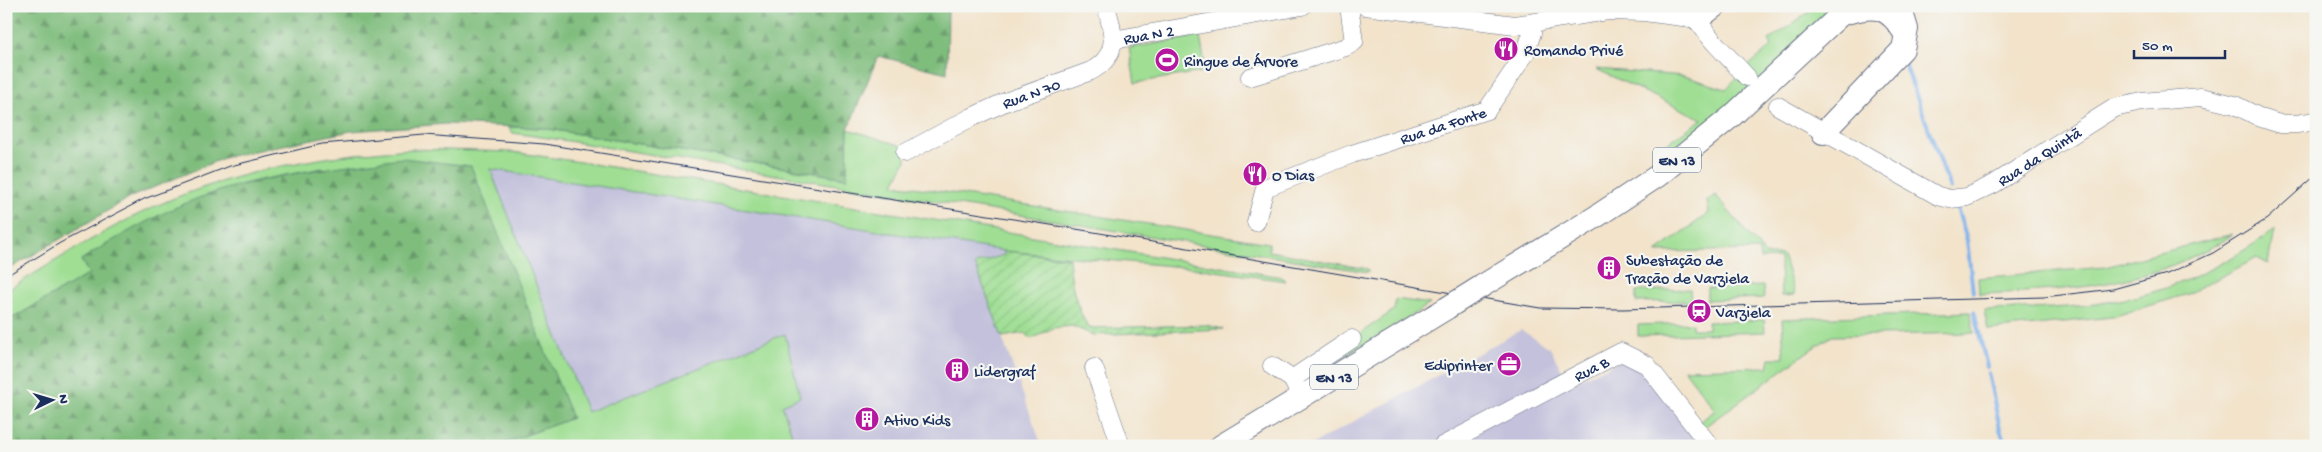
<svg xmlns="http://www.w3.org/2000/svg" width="2322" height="452" viewBox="0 0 2322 452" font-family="'Gochi Hand',sans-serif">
	<defs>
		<pattern id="forest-firs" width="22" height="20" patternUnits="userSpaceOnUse" patternTransform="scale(1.25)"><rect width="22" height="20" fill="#7fbd7d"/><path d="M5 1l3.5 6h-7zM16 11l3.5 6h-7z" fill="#679a6a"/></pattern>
		<pattern id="garden-furrows" width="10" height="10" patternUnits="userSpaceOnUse" patternTransform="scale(1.25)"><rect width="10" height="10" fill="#9fde93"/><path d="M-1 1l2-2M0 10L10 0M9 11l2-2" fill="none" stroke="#88bf81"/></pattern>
	</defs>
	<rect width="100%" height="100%" fill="#f6f6f2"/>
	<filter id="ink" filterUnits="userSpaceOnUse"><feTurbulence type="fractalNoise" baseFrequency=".02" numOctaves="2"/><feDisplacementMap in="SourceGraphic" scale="10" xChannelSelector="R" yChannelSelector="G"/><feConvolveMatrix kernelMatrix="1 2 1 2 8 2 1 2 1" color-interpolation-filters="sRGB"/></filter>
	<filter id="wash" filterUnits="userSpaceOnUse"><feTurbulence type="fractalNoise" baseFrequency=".0096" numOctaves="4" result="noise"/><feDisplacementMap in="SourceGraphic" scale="20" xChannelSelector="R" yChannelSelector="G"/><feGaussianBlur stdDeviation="1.12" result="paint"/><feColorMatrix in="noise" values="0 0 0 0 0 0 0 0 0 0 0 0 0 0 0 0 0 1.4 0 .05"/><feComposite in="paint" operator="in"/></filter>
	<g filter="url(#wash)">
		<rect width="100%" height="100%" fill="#f2e3ca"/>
		<path fill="#c3c1db" d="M471,166L1004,251L1005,255L975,264L1042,446H796L782,404L784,334L572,418Z
			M1521,330L1550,348L1569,384L1623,360L1639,366L1701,446H1309Z"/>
		<path fill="#9fde93" stroke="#5d8678" d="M1818,6H1834L1762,78L1666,156H1658L1653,153L1702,119L1596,69L1684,76L1726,89L1748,66L1772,46L1769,40Z
			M1200,36L1206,71L1135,83L1129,48Z
			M508,127L542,128L846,178L848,129L905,147L906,160L894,184L1269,243V251L1368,269V272L562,140L513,133Z
			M413,149L513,152L587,163L1282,277L1286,281L1195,268L1004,251L490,169L587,412L785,334L800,397L782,405L796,446H497L572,418L322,168C294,174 264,178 236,186C181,204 130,229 81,260L89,274L6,322V291C60,258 114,223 172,199C250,168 329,154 413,149Z
			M1715,195L1766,255H1783L1795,295L1781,296L1780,258L1760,259L1759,250L1656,252L1709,213L1707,201Z
			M2274,230L2268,264L2257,258L2188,294L2112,317L1988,330L1984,310C2028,309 2071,309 2114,301C2171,292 2228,264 2274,230Z
			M2233,234C2224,242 2211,247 2200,253C2131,288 2055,291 1979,294L1978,278L2105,267Z
			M1763,286L1764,298L1707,300V288Z
			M1690,289L1691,301L1636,302V291Z
			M1396,299L1430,304L1301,384L1303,376L1357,340L1362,332L1394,310Z
			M1970,312L1974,333L1832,336L1810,350L1703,428L1698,423L1715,410L1684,369L1768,367L1770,358H1784L1782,319Z
			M1764,320L1765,332L1638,336V325L1692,323V329H1708V322Z"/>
		<path fill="url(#forest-firs)" stroke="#4d766e" d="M6,6H948L947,73L878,56L848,129L847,178L542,128L446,124L351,131L226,157L131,197L6,271Z
			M402,158L471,166L572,418L497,446H6V322L89,274L81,260C130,229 183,199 240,185C293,172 347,165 402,158Z"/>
		<path fill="url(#garden-furrows)" stroke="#5d8678" d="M1004,251L1069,258C1071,284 1075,306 1089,328L1206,325L1223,329L1093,335L1072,326L1053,328L1031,339L1025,333L1002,337L975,264L1004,255Z"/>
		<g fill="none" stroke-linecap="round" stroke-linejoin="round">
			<path stroke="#7eb1eb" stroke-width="4" d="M1905,64L1950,188
				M1956,205L1967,240L1973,292
				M1974,312L1987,367
				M1988,373L2000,429L2006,446"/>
		</g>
	</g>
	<g filter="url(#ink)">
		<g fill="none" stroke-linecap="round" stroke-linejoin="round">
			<defs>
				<g id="minor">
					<path d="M1365,6L1515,25L1608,11L1644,12L1698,19"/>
					<path d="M1690,11L1713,41L1747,77"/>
					<path id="s1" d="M1113,40L1302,6"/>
					<path d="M1250,77L1346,47L1354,42L1349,6"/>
					<path id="s2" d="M1778,106L1938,196L1950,199L1967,197L1994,184L2114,108L2142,102L2201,97L2235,105L2261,118L2280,124H2297L2316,121"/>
					<path id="s3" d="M905,153L970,118L1005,102L1091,71C1120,55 1114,34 1106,6"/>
					<path id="s4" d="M1256,222L1265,188L1352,154L1487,110L1525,54L1532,33L1534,23"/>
					<path d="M1272,366L1292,379"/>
					<path d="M1094,368L1121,446"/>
					<path d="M1301,397L1292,379L1352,339"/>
					<path id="s5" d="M1442,446L1621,352L1647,365L1710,446"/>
				</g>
				<path id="major" d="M1844,8L1843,14C1874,5 1887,4 1905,34
					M1698,19L1715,6
					M1823,133L1903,49L1907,29L1900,6
					M1482,286L1594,218L1659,175L1732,116L1850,6
					M1221,446L1447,308"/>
			</defs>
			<use href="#minor" stroke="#666e84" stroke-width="19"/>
			<use href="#major" stroke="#666e84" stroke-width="24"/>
			<use href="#minor" stroke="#fff" stroke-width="18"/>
			<use href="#major" stroke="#fff" stroke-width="22"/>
			<path stroke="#1b2f5e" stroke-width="1" d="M6,276L60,243L144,199L230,166L322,144L424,135L544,144L1082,230L1540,308L1623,309L2044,297L2113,289L2167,274L2213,253L2267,219L2316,175"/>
			<defs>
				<path id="major-bridge" d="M1447,308L1482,286"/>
			</defs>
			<use href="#major-bridge" stroke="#666e84" stroke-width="24" stroke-linecap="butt"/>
			<use href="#major-bridge" stroke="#fff" stroke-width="22"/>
		</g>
	</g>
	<defs>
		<symbol id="restaurant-disc" viewBox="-11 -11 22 22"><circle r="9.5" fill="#b5179e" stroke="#f6f6f2"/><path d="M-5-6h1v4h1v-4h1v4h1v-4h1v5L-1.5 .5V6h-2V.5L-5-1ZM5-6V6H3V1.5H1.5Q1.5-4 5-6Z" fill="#fff"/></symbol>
		<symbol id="stadium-disc" viewBox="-11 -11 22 22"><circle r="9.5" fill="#b5179e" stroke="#f6f6f2"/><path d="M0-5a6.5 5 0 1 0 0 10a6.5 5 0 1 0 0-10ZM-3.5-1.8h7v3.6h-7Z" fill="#fff"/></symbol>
		<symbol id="building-disc" viewBox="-11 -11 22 22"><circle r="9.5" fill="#b5179e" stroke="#f6f6f2"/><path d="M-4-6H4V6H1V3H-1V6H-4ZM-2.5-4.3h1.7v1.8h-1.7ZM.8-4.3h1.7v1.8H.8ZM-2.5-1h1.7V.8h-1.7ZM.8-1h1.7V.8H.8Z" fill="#fff"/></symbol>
		<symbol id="station-disc" viewBox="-11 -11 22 22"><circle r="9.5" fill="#b5179e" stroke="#f6f6f2"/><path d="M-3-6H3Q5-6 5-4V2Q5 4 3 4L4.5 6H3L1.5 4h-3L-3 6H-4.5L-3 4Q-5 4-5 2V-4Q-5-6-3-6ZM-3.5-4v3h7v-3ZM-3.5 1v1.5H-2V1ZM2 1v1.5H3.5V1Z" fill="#fff"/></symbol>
		<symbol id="office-disc" viewBox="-11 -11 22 22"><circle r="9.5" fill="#b5179e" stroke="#f6f6f2"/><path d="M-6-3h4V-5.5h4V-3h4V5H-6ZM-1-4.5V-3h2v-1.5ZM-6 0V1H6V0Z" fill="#fff"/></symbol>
	</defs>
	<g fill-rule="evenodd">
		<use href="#restaurant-disc" x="1492" y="35" width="28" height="28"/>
		<use href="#stadium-disc" x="1153" y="46" width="28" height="28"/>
		<use href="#restaurant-disc" x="1241" y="160" width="28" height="28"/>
		<use href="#building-disc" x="1595" y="254" width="28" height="28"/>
		<use href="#station-disc" x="1685" y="297" width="28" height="28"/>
		<use href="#office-disc" x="1495" y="350" width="28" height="28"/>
		<use href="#building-disc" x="943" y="356" width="28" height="28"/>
		<use href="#building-disc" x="853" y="405" width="28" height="28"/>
	</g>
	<g text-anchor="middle" stroke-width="4.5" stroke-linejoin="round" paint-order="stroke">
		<g fill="#f6f6f2" stroke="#5d6b8a" stroke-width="1">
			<rect x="1653" y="147.5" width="48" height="25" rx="4"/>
			<rect x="1310" y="364.5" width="48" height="25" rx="4"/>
		</g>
		<g font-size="15" font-weight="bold" fill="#1b2f5e">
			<text x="1677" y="165">EN 13</text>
			<text x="1334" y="382">EN 13</text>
		</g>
		<g font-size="16" fill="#1b2f5e" stroke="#f6f6f2">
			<text dy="6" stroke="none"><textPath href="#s1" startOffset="36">Rua N 2</textPath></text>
			<text dy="6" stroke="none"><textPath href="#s3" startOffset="140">Rua N 70</textPath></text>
			<text dy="6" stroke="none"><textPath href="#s4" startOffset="224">Rua da Fonte</textPath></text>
			<text dy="6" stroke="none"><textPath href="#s2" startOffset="296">Rua da Quintã</textPath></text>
			<text dy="6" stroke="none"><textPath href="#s5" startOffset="168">Rua B</textPath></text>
		</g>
		<g font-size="16" fill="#1b2f5e" stroke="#f6f6f2" text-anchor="start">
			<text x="1524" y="55">Romando Privé</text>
			<text x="1184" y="66">Ringue de Árvore</text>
			<text x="1272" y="180">O Dias</text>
			<text x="1626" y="265">Subestação de<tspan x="1626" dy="18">Tração de Varziela</tspan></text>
			<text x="1716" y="317">Varziela</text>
			<text x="1492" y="370" text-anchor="end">Ediprinter</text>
			<text x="974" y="376">Lidergraf</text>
			<text x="884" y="425">Ativo Kids</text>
		</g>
	</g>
	<rect width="2322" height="452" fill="none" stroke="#f6f6f2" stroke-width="25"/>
	<g transform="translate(52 400) rotate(85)" stroke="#f6f6f2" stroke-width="4" paint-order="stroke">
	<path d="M0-4L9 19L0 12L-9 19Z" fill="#1b2f5e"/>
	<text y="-8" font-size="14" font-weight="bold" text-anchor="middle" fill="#1b2f5e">N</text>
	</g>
	<path d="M2134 50v8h91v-8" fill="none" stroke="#1b2f5e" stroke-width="2.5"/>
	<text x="2142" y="50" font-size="15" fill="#1b2f5e" stroke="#f6f6f2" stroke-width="4" paint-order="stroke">50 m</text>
</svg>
